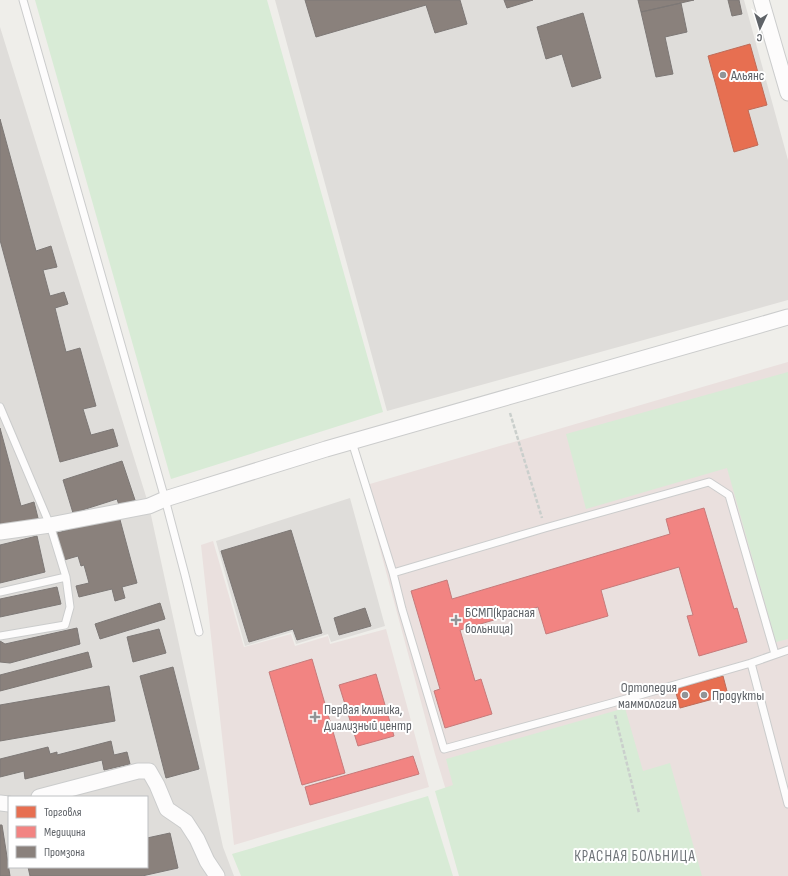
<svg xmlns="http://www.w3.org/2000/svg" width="788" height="876" viewBox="0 0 788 876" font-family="'Sofia Sans Condensed',sans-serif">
	<rect width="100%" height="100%" fill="#efeeea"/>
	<path fill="#dfddda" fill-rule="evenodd" d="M275,0H744L788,160V300L387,411Z
		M0,27L149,506L223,847L234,876H0ZM9,797H147V867H9Z
		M350,498L385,626L331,642L328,634L296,644L292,632L245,646L216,541Z"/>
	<path fill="#eae0de" d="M788,362V876H472L435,754L363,486Z
		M213,541L244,647L291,634L295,646L328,636L330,644L386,629L429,787L234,845L201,545Z"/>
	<path fill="#d8ebd6" d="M35,0H267L383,412L171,479Z
		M788,372V639L776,642L727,468L586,509L566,434Z
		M625,708L643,771L670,763L702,876H459L435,791L453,785L446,759Z
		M428,796L453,876H241L232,854Z"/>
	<path fill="#e76f51" stroke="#be6b58" d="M750,44L767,105L748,110L758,145L734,152L708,56Z
		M723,676L728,695L680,708L675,689Z"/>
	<path fill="#f28482" stroke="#c67a7a" d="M704,508L734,609L737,608L747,642L699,656L687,616L693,615L679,567L601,590L608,616L546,634L538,607L460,630L475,681L481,679L492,714L445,728L434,691L440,689L411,591L447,580L452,599L670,534L666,519Z
		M312,659L345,773L302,785L269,672Z
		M376,674L394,736L358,746L339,685Z
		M413,756L419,774L310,805L305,787Z"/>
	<path fill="#8a817c" stroke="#7d7876" d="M305,0H460L467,24L435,33L426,5L316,37Z
		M504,0H533L507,8Z
		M638,0H694L641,12Z
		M728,0H739L742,14L732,16Z
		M681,3L687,32L665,37L673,74L656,77L641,12Z
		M583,13L601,78L572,87L562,54L546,59L537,27Z
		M0,119L36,251L51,246L57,267L43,270L50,296L64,292L68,304L55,308L66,352L80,348L96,406L83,409L91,435L113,429L118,446L60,462L0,240Z
		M0,428L21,506L34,502L38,518L0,528Z
		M122,461L135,500L119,505L117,499L73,513L63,480Z
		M119,516L137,583L122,587L125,598L115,601L112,589L79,597L76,586L89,583L84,565L81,566L78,556L64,560L57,533Z
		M291,530L322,633L297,640L293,629L249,642L221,551Z
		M37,536L45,572L0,583V545Z
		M57,587L61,604L0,617V599Z
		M160,603L165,619L100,639L95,624Z
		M365,608L371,626L339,635L334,618Z
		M77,628L80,644L10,663L0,662V641L5,644Z
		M159,629L166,653L133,662L127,637Z
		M88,652L92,667L0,691V675Z
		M173,667L199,769L166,778L140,676Z
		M109,686L115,721L0,741V705Z
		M111,741L114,755L127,752L130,764L104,770L102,760L25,779L24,771L0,777V759L48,747L50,754L57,752V755Z
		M0,825H2L10,876H0Z
		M170,833L178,868L142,876H30L28,867H147V838Z"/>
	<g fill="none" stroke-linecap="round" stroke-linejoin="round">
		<defs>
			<path id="lane" d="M23,0L165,499L185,575L199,632
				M0,407L50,525L66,577L70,607L65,625L0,636
				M352,442L393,573
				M0,592L66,577
				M775,654L729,495L709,482L545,528L393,573L402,609L444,749L612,703L751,663L788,650
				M751,663L788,804"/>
			<path id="street" d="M761,0L788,93
				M0,532L50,525L149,506L165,499L326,449L788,317
				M39,797L138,771H149L157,785L167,809L186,822L197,839L207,861L217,876
				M0,803L9,804"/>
		</defs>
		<use href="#lane" stroke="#cbcccc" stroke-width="9"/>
		<use href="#street" stroke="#cbcccc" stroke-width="17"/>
		<path stroke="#cacfcc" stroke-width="2.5" stroke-dasharray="4 2" stroke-linecap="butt" d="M510,413L542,518
			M615,715L639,813"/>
		<use href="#lane" stroke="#fdfcfc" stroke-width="7"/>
		<use href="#street" stroke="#fdfcfc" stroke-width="15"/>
	</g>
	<g fill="#919496" stroke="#fff" stroke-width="1.5">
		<circle cx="723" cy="75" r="4"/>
		<path d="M454 614h4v4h4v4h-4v4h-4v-4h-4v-4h4z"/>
		<circle cx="685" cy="695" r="4"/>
		<circle cx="704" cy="695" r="4"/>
		<path d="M313 711h4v4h4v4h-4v4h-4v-4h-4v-4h4z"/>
	</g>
	<g text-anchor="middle" stroke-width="4" stroke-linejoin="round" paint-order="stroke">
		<g font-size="14" fill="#5f6368" stroke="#fff" text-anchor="start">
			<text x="731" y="80">Альянс</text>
			<text x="465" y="617">БСМП(красная<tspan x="465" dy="16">больница)</tspan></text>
			<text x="677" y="692" text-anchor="end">Ортопедия<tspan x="677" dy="16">маммология</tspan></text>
			<text x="712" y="700">Продукты</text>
			<text x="324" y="714">Первая клиника,<tspan x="324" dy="16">Диализный центр</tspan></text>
		</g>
		<g font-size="15" letter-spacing="1" fill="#70757a" stroke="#fff">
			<text x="635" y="861">КРАСНАЯ БОЛЬНИЦА</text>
		</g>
	</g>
	<rect x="8" y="796" width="140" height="72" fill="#ffffff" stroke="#bfc1c3"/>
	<rect x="16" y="806" width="20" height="12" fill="#e76f51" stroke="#bfc1c3"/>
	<text x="44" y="816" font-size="12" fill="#5f6368">Торговля</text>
	<rect x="16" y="826" width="20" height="12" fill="#f28482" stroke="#bfc1c3"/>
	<text x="44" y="836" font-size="12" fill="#5f6368">Медицина</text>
	<rect x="16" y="846" width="20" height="12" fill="#8a817c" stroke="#bfc1c3"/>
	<text x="44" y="856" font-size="12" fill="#5f6368">Промзона</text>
	<g transform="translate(760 28) rotate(184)" stroke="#ffffff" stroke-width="3" paint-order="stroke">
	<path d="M0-3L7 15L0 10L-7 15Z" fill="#5f6368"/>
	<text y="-6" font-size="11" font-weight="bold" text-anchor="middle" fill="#5f6368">С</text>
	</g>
</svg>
